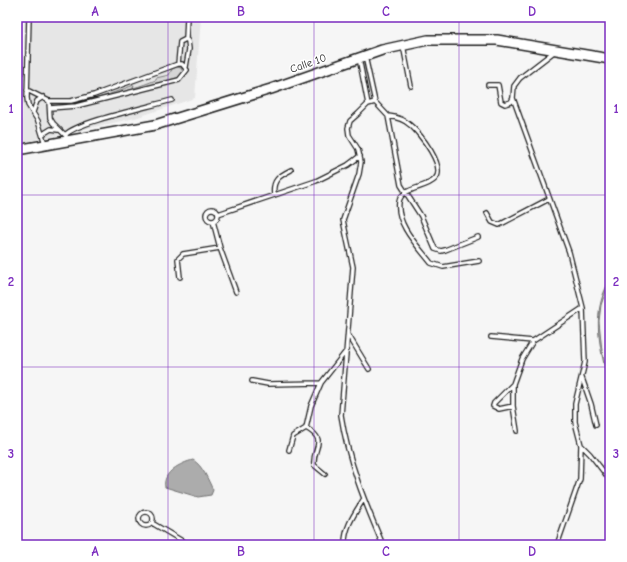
<svg xmlns="http://www.w3.org/2000/svg" width="627" height="562" viewBox="0 0 627 562" font-family="'Comic Neue',sans-serif">
	<rect width="100%" height="100%" fill="#f6f6f6"/>
	<filter id="ink" filterUnits="userSpaceOnUse"><feTurbulence type="fractalNoise" baseFrequency=".025" numOctaves="2"/><feDisplacementMap in="SourceGraphic" scale="8" xChannelSelector="R" yChannelSelector="G"/><feConvolveMatrix kernelMatrix="1 2 1 2 8 2 1 2 1" color-interpolation-filters="sRGB"/></filter>
	<g filter="url(#ink)">
		<path fill="#e6e6e6" d="M25,17H201L195,98L135,118L21,143Z"/>
		<path fill="#d6d6d6" stroke="#797979" d="M177,67L181,68L184,74L177,78L72,105H53V103C80,108 109,94 134,85L133,88C141,86 148,83 156,80V78L169,75L172,69Z"/>
		<path fill="#acacac" stroke="#727272" d="M610,280L601,305L599,321L602,351L610,387C606,379 606,372 604,364C597,334 594,307 610,280Z
			M193,460C203,466 208,480 213,490L211,495L198,497L165,487C162,472 181,463 193,460Z"/>
		<g fill="none" stroke-linecap="round" stroke-linejoin="round">
			<defs>
				<path id="service" d="M29,17L27,98L28,105L38,121L45,144
					M403,45L411,86
					M555,51L520,78L514,86L513,98L569,252L583,308L585,362L575,404V422L581,445L580,479L557,545
					M365,56L375,102L388,116L401,185L421,216L435,249L441,251L445,250L478,237
					M359,58L368,104
					M178,64L180,42L186,39
					M186,67L189,49L188,41L186,39L187,17
					M488,85H498L501,102L505,104L511,102L513,98
					M27,90L49,101L50,118L53,123L66,136
					M49,101H71L94,95L178,64H182L187,70L179,80L76,106L50,108
					M375,102L368,104L358,114L350,121L348,128L349,135L358,149L361,162L359,174L343,220L353,267L341,415C348,461 365,503 383,545
					M33,112L37,101L43,97
					M388,116C396,117 404,119 410,125C420,133 447,168 435,179C426,189 401,187 399,202C396,225 418,246 431,263L443,267L479,261
					M43,134L51,129L58,130
					M65,135C79,121 149,107 172,100
					M274,195C272,180 279,176 291,170
					M206 215a6 6 0 1 1 12 0a6 6 0 1 1-12 0Z
					M487,213L492,222L499,225L549,199
					M218,214L316,181L348,165L360,156
					M213,221L220,248L236,292
					M180,277L178,259L183,254L220,248
					M349,336L369,369
					M491,337L533,341
					M582,378L591,404L596,425
					M252,381L268,384L321,383L347,350
					M321,383L311,406L306,428C329,441 312,447 314,465L325,474
					M513,406L499,409L493,406L494,403L513,384
					M517,431L513,406V384L522,359L533,341L583,308
					M581,445L590,454L610,480
					M289,450L293,436L306,428
					M139 519a7 7 0 1 1 14 0a7 7 0 1 1-14 0Z
					M152,523L189,545
					M345,545C344,528 355,513 363,500"/>
				<path id="secondary" d="M17,150L155,125L271,89L382,50L428,40H497L610,59"/>
			</defs>
			<use href="#service" stroke="#1c1c1c" stroke-width="6"/>
			<use href="#secondary" stroke="#1c1c1c" stroke-width="12"/>
			<use href="#service" stroke="#fff" stroke-width="3.5"/>
			<use href="#secondary" stroke="#fff" stroke-width="9"/>
		</g>
	</g>
	<path fill="none" stroke="#7b2cbf" stroke-width="1" stroke-opacity="0.55" d="M168,17V545M314,17V545M459,17V545M17,195H610M17,367H610"/>
	<g text-anchor="middle" stroke-width="3" stroke-linejoin="round" paint-order="stroke">
		<g font-size="11" fill="#1c1c1c" stroke="#fff">
			<text transform="translate(308 63) rotate(-19)" y="4">Calle 10</text>
		</g>
	</g>
	<rect width="627" height="562" fill="none" stroke="#fff" stroke-width="44"/>
	<rect x="22" y="22" width="583" height="518" fill="none" stroke="#7b2cbf" stroke-width="1.5"/>
	<g font-size="13" text-anchor="middle" font-weight="bold" fill="#7b2cbf">
		<text x="95" y="16">A</text>
		<text x="241" y="16">B</text>
		<text x="386" y="16">C</text>
		<text x="532" y="16">D</text>
		<text x="11" y="113">1</text>
		<text x="616" y="113">1</text>
		<text x="11" y="286">2</text>
		<text x="616" y="286">2</text>
		<text x="11" y="458">3</text>
		<text x="616" y="458">3</text>
		<text x="95" y="556">A</text>
		<text x="241" y="556">B</text>
		<text x="386" y="556">C</text>
		<text x="532" y="556">D</text>
	</g>
</svg>
